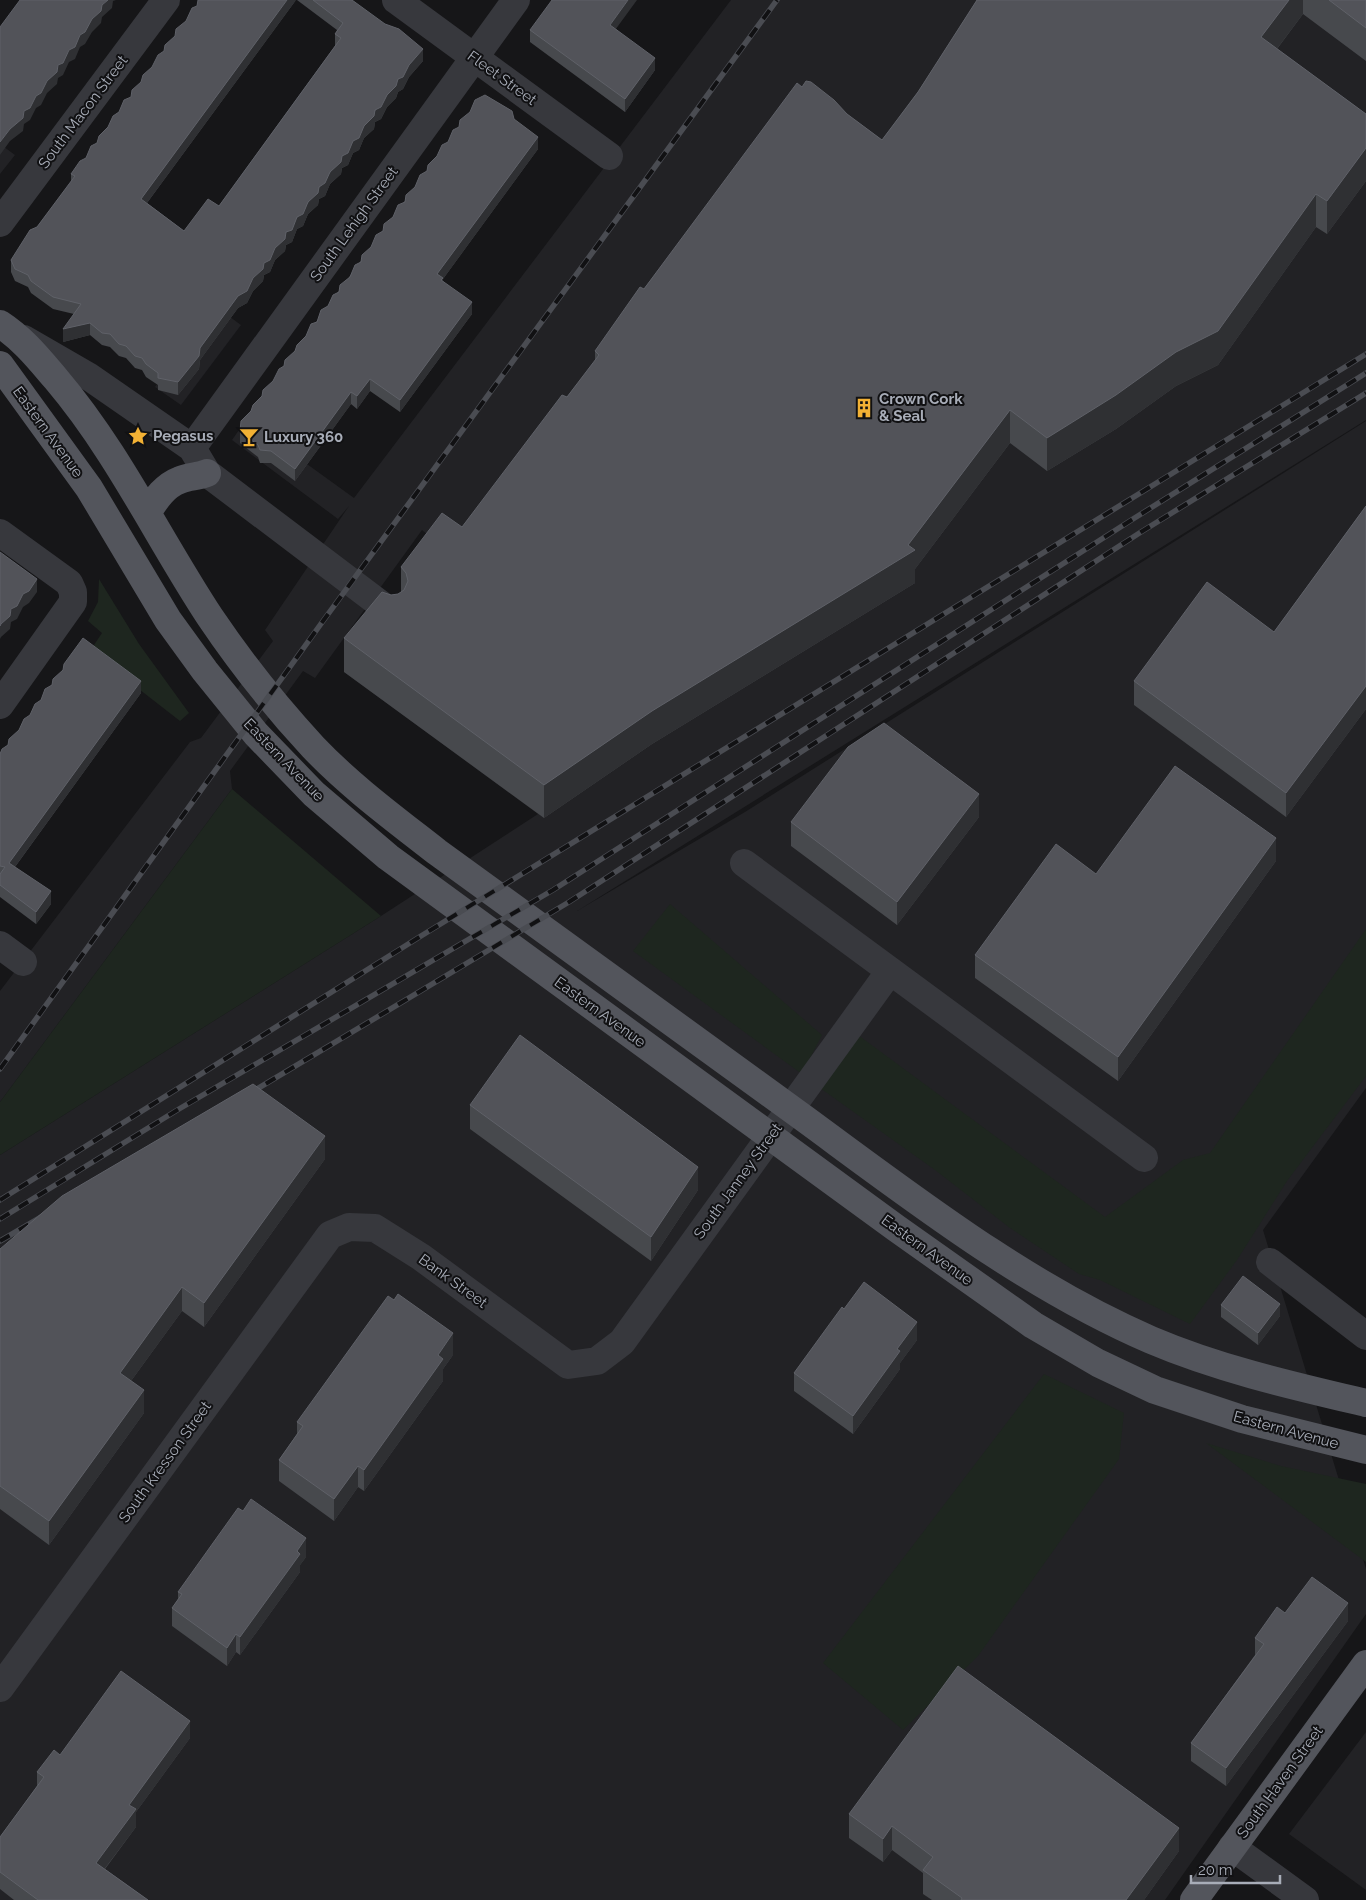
<svg xmlns="http://www.w3.org/2000/svg" width="1366" height="1900" viewBox="0 0 1366 1900" font-family="Raleway,sans-serif">
	<rect width="100%" height="100%" fill="#161618"/>
	<path fill="#222225" d="M731,0H1366V420L577,911L745,812L1366,421V1088L1263,1230L1366,1569V1614L1165,1900H0V1155L381,916L538,814L344,672L441,546L422,530L315,678L303,671L230,771L232,789L0,1102V991L190,742L201,738L273,641L265,630L349,506L338,519L232,440L246,420L354,498Z
		M0,144L15,155L0,174Z
		M215,306L241,325L181,405L155,387Z
		M1366,1732V1890L1289,1834Z"/>
	<path fill="#1e261f" d="M99,579L139,644L189,713L180,721L90,651L102,633L88,621L98,602Z
		M232,789L381,916L0,1155V1102Z
		M670,904L822,1035L802,1074L633,951Z
		M1366,929V1076L1287,1181L1237,1260L1190,1324L1100,1280L1079,1274L1010,1228L935,1170L820,1088L858,1035L1105,1217L1183,1160L1210,1153Z
		M1044,1374L1124,1413L1119,1459L978,1656L903,1730L823,1663Z
		M1206,1443L1281,1466L1366,1484V1562Z"/>
	<g fill="none" stroke-linecap="round" stroke-linejoin="round">
		<path stroke="#37383d" stroke-width="28" d="M396,0L609,156
			M0,223L166,0
			M24,339L88,376L192,448L207,473L392,613
			M192,448L516,0
			M0,533L69,583L73,592V602L0,705
			M744,863L1144,1158
			M0,945L23,962
			M1270,1262L1366,1336
			M0,1688L330,1235L349,1227L375,1228L421,1257L568,1365L597,1361L622,1342L890,971
			M1232,1847L1305,1900"/>
		<path stroke="#53555c" stroke-width="28" d="M0,324C23,339 38,358 56,379C118,452 158,538 210,617C241,663 276,707 313,747C350,786 395,819 437,852C560,941 683,1030 805,1119C914,1199 1026,1286 1151,1340C1219,1369 1294,1386 1366,1403
			M0,365L89,488L168,620L205,671L256,734L314,794L388,857L896,1228L1033,1325L1098,1363L1155,1390L1242,1419L1366,1450
			M147,513C156,499 164,486 180,480C188,476 198,477 207,473
			M1194,1900L1366,1664"/>
		<defs>
			<path id="rail" d="M0,1069L323,621L777,0
				M247,1095L569,902L1141,532L1366,393
				M0,1200L421,936L1366,354
				M0,1219L179,1109L553,890L1133,519L1366,373
				M0,1241L43,1216"/>
		</defs>
		<use href="#rail" stroke="#4a4c52" stroke-width="5.5"/>
		<use href="#rail" stroke="#111113" stroke-width="4" stroke-dasharray="11" stroke-linecap="butt"/>
	</g>
	<path fill="#47494d" d="M296,0L147,203L184,231L219,206L335,46V34L337,30L297,0H352L423,61L409,77L403,89L398,92L396,98L387,107L381,119L375,122L374,129L364,138L359,150L353,153L348,165L342,168L341,174L330,184L325,196L319,199L318,205L308,214L303,226L297,229L292,242L286,245L285,251L275,260L270,272L264,275L263,281L253,291L247,303L238,308L200,360L199,369L178,395L158,390V385L146,377L142,370L135,368L126,358L119,356L110,347L102,345L90,335L63,342L74,314L53,309L31,293L28,287L15,281L11,272V260L37,227L71,182V174L86,158L97,143Z
		M977,0H1366V61L1303,14L1277,49L1366,114V181L1327,234L1316,227L1218,365L1176,386L1116,429L1047,471L1010,443L915,569V583L652,744L544,818L344,672V638L391,595L398,594L401,592V567L462,527L567,397L595,361V351L802,87L847,114L882,140L918,92Z
		M616,29L655,70L625,112L530,42V30Z
		M470,112L514,119L538,149L443,279V281L472,314L400,412L370,391L357,409L351,404L295,481L271,463H260L258,457L240,443V431L251,411L262,396Z
		M1366,506V709L1286,817L1134,705V681L1274,632Z
		M63,670L141,693L15,867L51,904L36,924L0,897V754L8,745Z
		M979,817L897,925L791,846V822Z
		M1276,861L1118,1081L975,978V955L1096,874Z
		M470,1105L698,1190L651,1261L470,1129Z
		M325,1159L204,1327L182,1311L131,1381L144,1413L49,1545L0,1509V1249Z
		M1221,1305L1280,1316L1258,1345L1221,1317Z
		M844,1309L917,1340L900,1363V1369L853,1434L794,1391V1373Z
		M453,1355L443,1369V1381L364,1491L358,1487L334,1521L279,1481V1460L297,1434V1422Z
		M306,1557L300,1565V1572L240,1655L236,1652L227,1666L172,1626V1608L178,1599V1592Z
		M1285,1613L1348,1621L1226,1786L1191,1761V1743L1255,1655V1638Z
		M190,1738L136,1812V1827L105,1869L148,1900H14L0,1889V1837L37,1786V1772L60,1755Z
		M849,1814L1179,1851L1144,1900H932L923,1894V1873L892,1850L883,1862L849,1838Z"/>
	<path fill="#2f3033" d="M108,0H116L113,1L112,8L102,17L101,23L92,32L85,44L80,47L75,59L69,62L63,75L58,78L57,84L47,93L41,105L36,108L30,120L24,124L23,131L10,141L0,155V142L47,81L102,5Z
		M287,0H296L141,211V199Z
		M628,0H637L610,37V25Z
		M1289,0H1303V14L1261,70V37Z
		M423,49V61L409,77L403,89L398,92L396,98L387,107L381,119L375,122L374,129L364,138L359,150L353,153L348,165L342,168L341,174L330,184L325,196L319,199L318,205L308,214L303,226L297,229L292,242L286,245L285,251L275,260L270,272L264,275L263,281L253,291L247,303L238,308L200,360L199,369L178,395V382L200,348L238,296L253,278L409,65Z
		M655,58V70L625,112V99Z
		M538,137V149L443,279V290L437,274Z
		M1366,148V181L1327,234V201Z
		M1316,194V227L1218,365L1176,386L1116,429L1047,471V438L1176,352Z
		M472,302V314L400,412V400Z
		M90,323V335L63,342V329Z
		M370,379V391L357,409V396Z
		M351,392V404L295,481V469Z
		M1010,410V443L915,569V583L652,744L544,818V785L652,711L908,545Z
		M37,579V592L29,603L23,607L17,619L11,622L10,629L1,637L0,639V626L23,594Z
		M141,681V693L9,875V863Z
		M1366,686V709L1286,817V793Z
		M979,794V817L897,925V902Z
		M1276,838V861L1118,1081V1057Z
		M51,891V904L36,924V912Z
		M325,1136V1159L204,1327V1303Z
		M698,1167V1190L651,1261V1237Z
		M182,1287V1311L120,1396V1373Z
		M1280,1304V1316L1258,1345V1333Z
		M917,1322V1340L900,1363V1369L853,1434V1416L897,1349Z
		M453,1333V1355L443,1369V1381L364,1491V1470L438,1355Z
		M144,1390V1413L49,1545V1521Z
		M358,1466V1487L334,1521V1499Z
		M306,1538V1557L300,1565V1572L240,1655V1637L297,1551Z
		M1348,1603V1621L1226,1786V1768Z
		M236,1634V1652L227,1666V1648Z
		M190,1721V1738L136,1812V1827L96,1880V1863L129,1805Z
		M892,1826V1850L883,1862V1839Z
		M1179,1828V1851L1144,1900H1126Z"/>
	<path fill="#525359" stroke="#5f6168" d="M20,0H108L102,5L101,11L92,19L85,32L80,35L75,47L69,50L63,63L58,65L57,72L47,81L41,93L36,96L30,108L24,111L23,118L10,129L0,142V27Z
		M198,0H287L141,199L184,231L208,199L219,206L341,38L335,34L343,23L313,0H352L385,24L399,29L423,49L409,65L403,77L398,79L396,86L387,95L381,107L375,110L374,116L364,126L359,138L353,141L348,153L342,156L341,162L330,172L325,183L319,187L318,193L308,202L303,214L297,217L292,230L286,232L285,239L275,248L270,260L264,263L263,269L253,278L247,291L238,296L200,348L199,356L178,382L158,378V373L146,364L142,358L135,356L126,346L119,344L110,334L102,333L90,323L63,329L81,304L53,297L31,281L28,275L15,269L11,260L30,230L37,227L75,176L71,174L80,161L86,158L91,146L97,143L99,136L108,127L113,116L119,112L124,100L131,97L132,90L141,82L143,75L152,67L158,55L164,51L165,45L175,36L176,29L186,21L192,8L197,6Z
		M552,0H628L610,25L655,58L625,99L530,30Z
		M977,0H1289L1261,37L1366,114V148L1327,201L1316,194L1218,331L1176,352L1116,395L1047,438L1010,410L908,545L915,550L652,711L544,785L344,638L382,592L391,595L398,594L404,590L408,581L406,573L401,567L442,513L462,527L562,395L567,397L599,355L595,351L640,287L644,289L797,83L802,87L806,81L811,82L834,100L847,114L882,140L918,92Z
		M1329,0H1366V28Z
		M485,95L512,111L514,119L538,137L437,274L443,278L441,280L472,302L400,400L370,379L357,396L351,392L295,469L271,451L260,450L258,445L240,431L241,421L251,411L253,405L262,396L263,390L273,381L279,369L284,366L285,360L295,351L297,345L306,336L311,324L317,322L321,310L328,306L333,295L339,292L340,285L350,277L355,265L361,262L362,255L371,247L376,235L383,231L384,224L393,217L398,205L405,202L406,195L415,187L420,175L427,171L428,165L437,156L442,145L448,142L453,130L459,127L460,120L470,112L475,100Z
		M1366,506V686L1286,793L1134,681L1207,582L1274,632Z
		M0,552L37,579L29,591L23,594L17,606L11,609L10,616L1,624L0,626Z
		M83,638L141,681L9,863L51,891L36,912L0,885V874L5,867L0,866V754L2,749L8,745L9,739L19,730L24,719L30,715L35,704L41,700L45,689L52,685L53,679L63,670L64,664Z
		M884,723L979,794L897,902L791,822L848,747Z
		M1175,766L1276,838L1118,1057L975,955L1056,844L1096,874Z
		M520,1035L698,1167L651,1237L470,1105Z
		M253,1084L325,1136L204,1303L182,1287L120,1373L144,1390L49,1521L0,1486V1249L62,1196Z
		M1243,1276L1280,1304L1258,1333L1221,1305Z
		M864,1282L917,1322L897,1349L900,1351L853,1416L794,1373L842,1307L844,1309Z
		M398,1294L453,1333L438,1355L443,1359L364,1470L358,1466L334,1499L279,1460L303,1426L297,1422L388,1296L394,1300Z
		M251,1499L306,1538L297,1551L300,1554L240,1637L236,1634L227,1648L172,1608L182,1594L178,1592L238,1508L243,1511Z
		M1312,1577L1348,1603L1226,1768L1191,1743L1264,1644L1255,1638L1277,1607L1285,1613Z
		M958,1666L1179,1828L1126,1900H961L962,1898L923,1870L933,1857L892,1826L883,1839L849,1814Z
		M121,1671L190,1721L129,1805L136,1809L96,1863L148,1900H38L0,1872V1837L44,1777L37,1772L54,1750L60,1755Z"/>
	<defs>
		<symbol id="building-bare" viewBox="-9 -9 18 18"><path d="M-4-6H4V6H1V3H-1V6H-4ZM-2.5-4.3h1.7v1.8h-1.7ZM.8-4.3h1.7v1.8H.8ZM-2.5-1h1.7V.8h-1.7ZM.8-1h1.7V.8H.8Z" fill="#f2b134" stroke="#111113" stroke-width="2.5" paint-order="stroke"/></symbol>
		<symbol id="sight-bare" viewBox="-9 -9 18 18"><path d="M0-6L1.8-2.2L6-1.7L2.9 1.2L3.7 5.4L0 3.3L-3.7 5.4L-2.9 1.2L-6-1.7L-1.8-2.2Z" fill="#f2b134" stroke="#111113" stroke-width="2.5" paint-order="stroke"/></symbol>
		<symbol id="bar-bare" viewBox="-9 -9 18 18"><path d="M-6-5H6L.8 .8V4.5H3.5V6h-7V4.5H-.8V.8Z" fill="#f2b134" stroke="#111113" stroke-width="2.5" paint-order="stroke"/></symbol>
	</defs>
	<g fill-rule="evenodd">
		<use href="#building-bare" x="850" y="394" width="28" height="28"/>
		<use href="#sight-bare" x="124" y="422" width="28" height="28"/>
		<use href="#bar-bare" x="235" y="423" width="28" height="28"/>
	</g>
	<g text-anchor="middle" stroke-width="4" stroke-linejoin="round" paint-order="stroke">
		<g font-size="15" fill="#a8adb8" stroke="#111113">
			<text transform="translate(502 78) rotate(36)" y="5">Fleet Street</text>
			<text transform="translate(83 112) rotate(-53)" y="5">South Macon Street</text>
			<text transform="translate(354 224) rotate(-54)" y="5">South Lehigh Street</text>
			<text transform="translate(48 432) rotate(54)" y="5">Eastern Avenue</text>
			<text transform="translate(284 760) rotate(46)" y="5">Eastern Avenue</text>
			<text transform="translate(600 1012) rotate(36)" y="5">Eastern Avenue</text>
			<text transform="translate(738 1181) rotate(-54)" y="5">South Janney Street</text>
			<text transform="translate(927 1250) rotate(36)" y="5">Eastern Avenue</text>
			<text transform="translate(453 1281) rotate(36)" y="5">Bank Street</text>
			<text transform="translate(1286 1430) rotate(15)" y="5">Eastern Avenue</text>
			<text transform="translate(165 1462) rotate(-54)" y="5">South Kresson Street</text>
			<text transform="translate(1280 1782) rotate(-54)" y="5">South Haven Street</text>
		</g>
		<g font-size="15" font-weight="bold" fill="#a8adb8" stroke="#111113" text-anchor="start">
			<text x="879" y="404">Crown Cork<tspan x="879" dy="17">&amp; Seal</tspan></text>
			<text x="153" y="441">Pegasus</text>
			<text x="264" y="442">Luxury 360</text>
		</g>
	</g>
	<path d="M1191 1875v8h89v-8" fill="none" stroke="#a8adb8" stroke-width="2.5"/>
	<text x="1198" y="1875" font-size="15" fill="#a8adb8" stroke="#111113" stroke-width="4" paint-order="stroke">20 m</text>
</svg>
